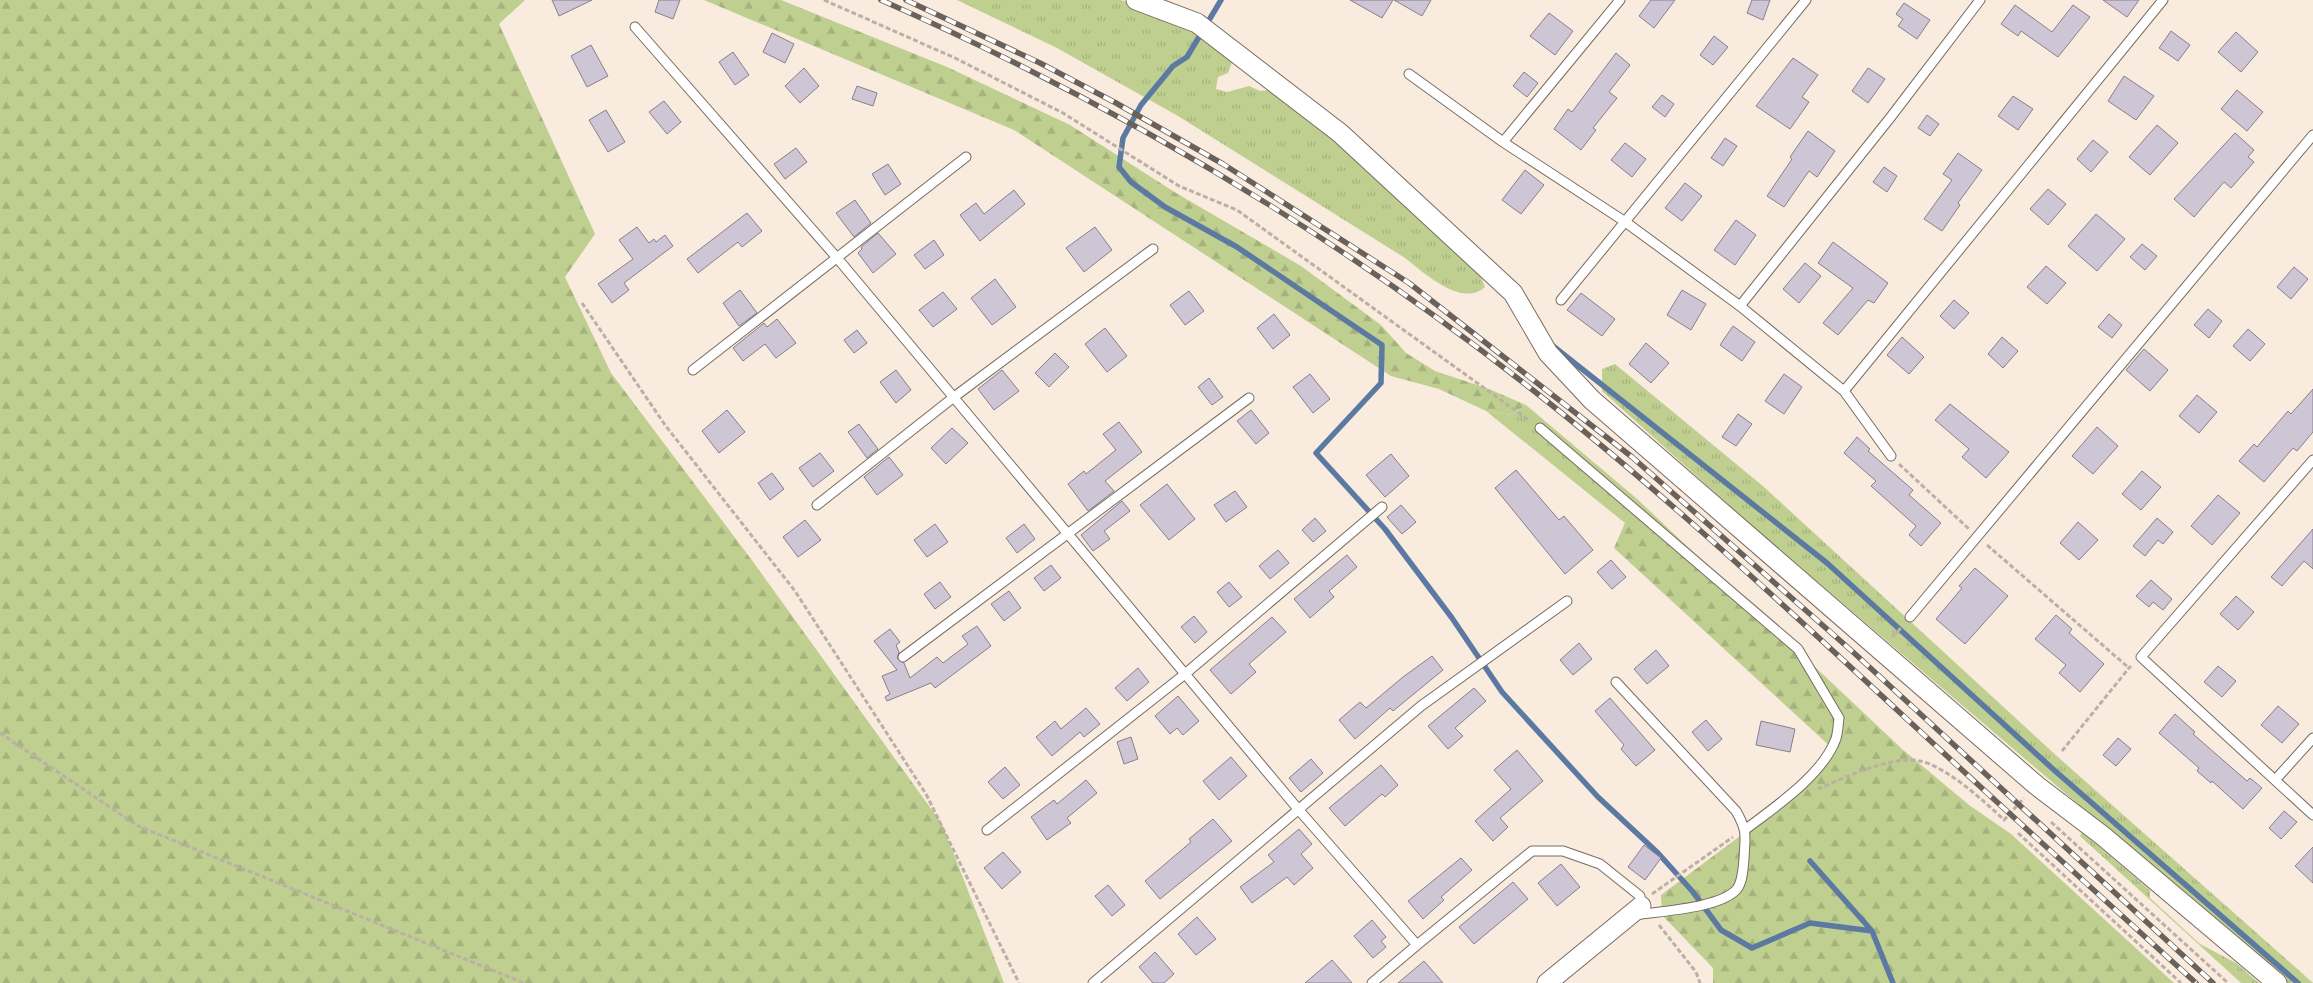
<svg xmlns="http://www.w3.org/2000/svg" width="2313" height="983" viewBox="0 0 2313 983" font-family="'DM Sans',sans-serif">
	<defs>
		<pattern id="grass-tufts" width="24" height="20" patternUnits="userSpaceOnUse" patternTransform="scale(1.25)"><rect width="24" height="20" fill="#bfcf8f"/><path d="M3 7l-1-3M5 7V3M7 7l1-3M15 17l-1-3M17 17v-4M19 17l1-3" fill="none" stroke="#a5b27c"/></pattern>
		<pattern id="forest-firs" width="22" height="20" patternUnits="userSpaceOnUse" patternTransform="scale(1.25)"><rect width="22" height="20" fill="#bfcf8f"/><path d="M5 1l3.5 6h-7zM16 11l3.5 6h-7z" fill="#a5b27c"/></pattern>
	</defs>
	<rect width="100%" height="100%" fill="#f9ebde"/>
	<path fill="url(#grass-tufts)" d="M957,0H1121L1161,14L1194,29L1228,56L1232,62L1228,73L1218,77L1216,89L1227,92L1249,86L1260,91L1271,90L1314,120L1470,259L1481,277L1485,287C1462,308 1424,273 1405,258L1178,116L1057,48Z
		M1615,364L1764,487L2059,758L2313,983H2288L1753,527L1602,391V369Z
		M1526,405L1636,498L1625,523L1486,411L1511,415Z
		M2082,832L2150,890V898L2200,944L2236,963L2259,983H2241L2080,836Z"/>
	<path fill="url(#forest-firs)" d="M0,0H525L499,24L595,234L565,277L611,373L751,559L942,824L1004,983H0Z
		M704,0H781L947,67L1070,125L1176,193L1301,266L1381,325L1406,353L1435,371L1489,389L1526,405L1511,415L1486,411L1439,389L1391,376L1014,130Z
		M1636,498L1902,749L1969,805L2011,834L2174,983H1713V968L1662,915L1661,895L1810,784L1832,748L1614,548Z"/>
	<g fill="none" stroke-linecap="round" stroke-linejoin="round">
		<path stroke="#5c79a2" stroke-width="5.5" d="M1221,0L1187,57L1173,66L1141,105L1123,138L1119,167L1131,182L1165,207L1237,247L1382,345L1381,383L1316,453L1385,529L1452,618L1502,692L1598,797L1658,853L1693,892L1721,930L1752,948L1810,923L1872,931
			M1553,346L1827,563L2054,770L2298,983
			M1810,861L1872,931L1893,983"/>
	</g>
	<path fill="#cfc6d5" stroke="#887f8d" d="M552,0H592L559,16Z
		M659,0H680L673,19L655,12Z
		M1350,0H1393L1382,18Z
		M1394,0H1431L1422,16Z
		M1651,0H1675L1654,28L1639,16Z
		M1752,0H1770L1763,20L1747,13Z
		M2103,0H2139L2127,17Z
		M1904,3L1930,20L1917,39L1898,26L1903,19L1896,14Z
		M2015,5L2052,32L2073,5L2090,17L2058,57L2021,31L2018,36L2001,24Z
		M1549,13L1573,31L1555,55L1530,36Z
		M2171,31L2190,45L2178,61L2159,48Z
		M2236,32L2258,52L2241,72L2218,52Z
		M772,33L794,44L785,63L763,52Z
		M1714,36L1728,47L1713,65L1700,55Z
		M591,45L608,76L587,87L571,56Z
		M733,52L749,75L735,85L719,62Z
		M1616,53L1630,65L1609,92L1617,98L1593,128L1596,130L1581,150L1554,129L1568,109L1572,112Z
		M1793,58L1818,75L1802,97L1809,102L1790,129L1756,106Z
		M804,68L819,86L800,103L785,86Z
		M1868,68L1885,79L1868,103L1852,91Z
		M1524,72L1538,83L1527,97L1513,86Z
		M2124,76L2154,96L2136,120L2108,101Z
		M857,86L877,93L873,106L852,99Z
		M2237,90L2263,112L2247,131L2221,109Z
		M1662,95L1674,104L1665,117L1652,107Z
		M2013,96L2033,109L2018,130L1998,116Z
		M664,101L681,122L667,134L649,112Z
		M606,110L625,142L608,152L589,120Z
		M1927,115L1939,124L1930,136L1918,128Z
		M2157,125L2178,143L2150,175L2129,157Z
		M1808,131L1835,151L1817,177L1809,171L1784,207L1767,196L1792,159L1790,157Z
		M2235,133L2254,150L2248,157L2254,162L2231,188L2224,182L2194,217L2174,199Z
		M1725,138L1737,146L1723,166L1711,158Z
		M2093,140L2108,152L2091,172L2077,159Z
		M1625,143L1646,159L1632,177L1611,160Z
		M796,148L807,162L785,179L774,164Z
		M1958,153L1982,170L1958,203L1960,205L1942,231L1924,219L1952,180L1943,174Z
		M888,164L901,184L885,195L872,174Z
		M1884,167L1897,176L1887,192L1873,182Z
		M1525,170L1544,185L1521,214L1502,200Z
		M1685,183L1702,196L1682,221L1665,208Z
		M2048,189L2066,204L2048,225L2030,209Z
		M1014,190L1025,204L980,241L960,215L976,203L984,214Z
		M855,200L871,223L854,237L836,213Z
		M747,213L762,231L742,247L738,242L698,273L687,259Z
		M2096,214L2125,239L2097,271L2068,246Z
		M1736,220L1756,235L1735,265L1714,250Z
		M637,227L649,243L654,239L656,242L665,235L673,246L624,283L629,290L612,303L598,284L633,259L619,240Z
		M1095,227L1112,250L1084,272L1066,248Z
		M878,233L896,254L873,273L858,253L862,249L861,247Z
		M934,240L944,255L925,269L914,255Z
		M1833,242L1888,283L1874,303L1868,300L1838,335L1823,323L1853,288L1818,263Z
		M2142,244L2157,256L2145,270L2130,257Z
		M1805,263L1821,276L1799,303L1783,289Z
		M2046,266L2066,283L2047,304L2027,287Z
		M2294,267L2308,279L2291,299L2277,287Z
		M995,279L1016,307L992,325L971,298Z
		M740,290L757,313L739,326L723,303Z
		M1682,290L1706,304L1691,330L1667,315Z
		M1189,291L1204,311L1185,325L1170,305Z
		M943,292L957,309L933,327L919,310Z
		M1581,293L1615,319L1602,336L1567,310Z
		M1954,300L1969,313L1954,329L1940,316Z
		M2208,309L2222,321L2209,338L2194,325Z
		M1274,314L1290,335L1273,349L1257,328Z
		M2109,314L2122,325L2112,338L2098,327Z
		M777,319L796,343L776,358L765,344L743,361L733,348L764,323L767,327Z
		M1733,326L1755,342L1742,361L1720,345Z
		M1105,328L1127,356L1107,372L1085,344Z
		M2248,329L2265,344L2250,361L2233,346Z
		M857,330L867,343L854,353L844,340Z
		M1902,337L1924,357L1909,374L1887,355Z
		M2002,337L2018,351L2003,368L1988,354Z
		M1646,343L1669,363L1651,383L1629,364Z
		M2144,349L2168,370L2150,391L2126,370Z
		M1055,353L1069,367L1049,387L1035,373Z
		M896,370L911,390L896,403L880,382Z
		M1002,370L1019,391L994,410L978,389Z
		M1310,374L1330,399L1313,413L1293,387Z
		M1784,374L1802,387L1784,414L1765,401Z
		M1209,378L1223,397L1212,405L1198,387Z
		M2313,389V432L2297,451L2293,448L2264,482L2239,461L2254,444L2257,447L2288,411L2291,414Z
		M2197,395L2217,412L2199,433L2179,416Z
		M1950,404L2009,452L1986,478L1962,457L1969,449L1935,420Z
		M727,410L745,432L719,453L702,431Z
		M1251,410L1269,433L1256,444L1237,421Z
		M1738,414L1752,424L1736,446L1722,437Z
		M1119,422L1142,452L1105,481L1114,491L1088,511L1068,484L1084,471L1086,474L1116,450L1103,434Z
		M859,424L878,449L867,458L848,432Z
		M2097,427L2118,446L2093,474L2072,456Z
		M952,428L968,443L946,464L931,448Z
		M1857,437L1870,449L1868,451L1913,490L1909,495L1941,523L1921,546L1909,535L1916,526L1871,486L1876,481L1844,453Z
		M820,453L834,471L813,487L799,468Z
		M1391,454L1409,476L1385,497L1366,475Z
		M889,457L903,475L877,495L864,477Z
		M1516,470L1559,520L1564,516L1593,550L1565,574L1495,488Z
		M2142,471L2161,487L2141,510L2122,494Z
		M772,473L784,489L770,500L758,483Z
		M1167,484L1195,519L1169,540L1140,505Z
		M1235,491L1247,507L1226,522L1214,505Z
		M2218,495L2240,513L2212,545L2191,526Z
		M1122,501L1130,511L1104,531L1110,539L1093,551L1081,535Z
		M1401,505L1416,522L1402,534L1387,517Z
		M1315,518L1326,531L1313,542L1302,530Z
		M2157,518L2173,532L2163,544L2158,540L2145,556L2133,546Z
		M805,520L821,540L798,557L783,537Z
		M2078,522L2098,540L2079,560L2060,543Z
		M935,524L948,542L927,557L914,540Z
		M1024,524L1035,539L1017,553L1006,538Z
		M2313,529V569L2304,561L2282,586L2271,577Z
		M1278,550L1289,563L1270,579L1259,566Z
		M1347,555L1357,567L1329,591L1334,597L1310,618L1294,599Z
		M1611,560L1626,577L1612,589L1597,572Z
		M1051,565L1061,578L1044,591L1034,578Z
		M1975,568L2008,596L1965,644L1936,619L1962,588L1959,586Z
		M2151,580L2172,599L2163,610L2153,602L2149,607L2136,596Z
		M940,582L951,597L935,609L924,594Z
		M1229,582L1242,597L1229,607L1217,592Z
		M1009,591L1021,608L1004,621L991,604Z
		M2236,596L2254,612L2238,630L2220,614Z
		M2056,615L2072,629L2069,633L2104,664L2080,692L2059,673L2066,665L2035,639Z
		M1194,616L1207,632L1195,643L1181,627Z
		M1272,617L1286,632L1249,664L1256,672L1231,694L1210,670Z
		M977,626L991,646L935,688L931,683L887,701L885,697L890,694L882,676L897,670L874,641L890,629L900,642L896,645L899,652L897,658L904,663L910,678L937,657L943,663L968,644L962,636Z
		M1579,643L1592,659L1573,675L1560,660Z
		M1656,650L1669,666L1647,684L1634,669Z
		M1432,656L1443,670L1393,711L1390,708L1355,739L1339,720L1360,702L1366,708L1403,677Z
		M2218,666L2236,681L2222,697L2204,682Z
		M1138,668L1149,682L1127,701L1115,688Z
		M1474,688L1486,701L1455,728L1463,736L1448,749L1428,726Z
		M1178,696L1199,721L1183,735L1177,728L1170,734L1155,716Z
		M1610,698L1655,750L1636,766L1621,749L1624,745L1595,711Z
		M2278,706L2299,724L2282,743L2261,725Z
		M1086,708L1100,724L1084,737L1080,732L1052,756L1036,737L1055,721L1061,729Z
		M2175,714L2195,732L2193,734L2247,781L2250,778L2262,788L2243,809L2212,781L2211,783L2197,771L2199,768L2159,733Z
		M1706,720L1722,739L1708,751L1692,732Z
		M1761,721L1795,729L1790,752L1756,745Z
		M1131,737L1138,759L1124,764L1117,742Z
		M2118,738L2131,749L2116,766L2103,755Z
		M1517,750L1543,781L1500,818L1508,827L1493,841L1475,821L1511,789L1494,770Z
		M1231,757L1247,776L1219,800L1203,781Z
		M1311,759L1323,773L1301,792L1289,778Z
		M1381,765L1398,785L1385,797L1382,794L1345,826L1329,808Z
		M1005,767L1020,785L1003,799L988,782Z
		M1086,780L1097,793L1067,818L1071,823L1047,840L1031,817L1054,800L1057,804Z
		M2284,811L2297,822L2281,839L2269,828Z
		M1213,819L1232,841L1160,899L1145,881L1191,842L1189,839Z
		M1299,829L1312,844L1301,854L1313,868L1294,885L1287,877L1252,903L1240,887L1274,862L1268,855Z
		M1644,845L1661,858L1645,880L1628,867Z
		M2313,847V883L2295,866Z
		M1003,852L1021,872L1002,889L984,868Z
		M1461,858L1472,870L1441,897L1444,900L1423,919L1408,901Z
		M1561,864L1580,887L1557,906L1538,883Z
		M1513,882L1528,899L1474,944L1459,927Z
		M1108,885L1125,905L1112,916L1095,896Z
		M1197,917L1216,939L1196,955L1178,934Z
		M1372,920L1386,937L1381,941L1386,947L1373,958L1354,936Z
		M1155,952L1174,974L1164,983H1153L1139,967Z
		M1332,960L1352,983H1305Z
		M1424,961L1443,983H1398Z"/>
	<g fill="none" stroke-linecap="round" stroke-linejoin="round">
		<defs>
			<path id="lane" d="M635,27L838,259L1298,809L1417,945L1532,851H1563L1600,864L1640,896L1641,906
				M1409,74L1503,142L1624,221L1740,306L1844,391L1891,456
				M1503,142L1620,0
				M1561,300L1806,0
				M1740,306L1890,118L1980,0
				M693,370L966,157
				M1844,391L2163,0
				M1540,428L1798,649L1839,718C1838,725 1838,735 1835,741C1821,776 1775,807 1746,829
				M2313,460L2141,657L2313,815
				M817,505L954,397L1153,249
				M1910,617L2313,135
				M903,657L1249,398
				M1616,682L1736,811C1748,832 1745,835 1744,859C1743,868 1743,881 1737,889C1721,908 1661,911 1636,915
				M2276,779L2313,738
				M987,830L1185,674L1382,507
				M1093,983L1421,706L1567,601
				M1372,983L1417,945"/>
			<path id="street" d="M1136,0L1197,23L1340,133L1513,293L1548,353L1592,400L2036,785L2103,836L2277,983
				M1547,983L1641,906"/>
		</defs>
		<use href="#lane" stroke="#786c61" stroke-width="11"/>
		<use href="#street" stroke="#786c61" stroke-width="21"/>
		<path stroke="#bcb0a6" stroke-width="3" stroke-dasharray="5 2.5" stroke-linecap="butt" d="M824,0L955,58L1063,113L1179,186L1237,210L1530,421
			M582,303L665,425L795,591L926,794L1019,983
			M1899,464L1969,529
			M1987,545L2129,668L2131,666
			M1892,637L1902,627
			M0,733L138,826L524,983
			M2062,751L2129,668
			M1818,789C1844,778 1891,755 1920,761C1947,767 1984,801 2004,820L2024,798
			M2051,822L2228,983
			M2018,833L2181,983
			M1652,894L1733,837
			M1659,925L1696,972L1700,983"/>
		<use href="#lane" stroke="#fff" stroke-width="9"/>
		<use href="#street" stroke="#fff" stroke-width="19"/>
		<defs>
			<path id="rail" d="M881,0C1114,103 1334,233 1534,391C1660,490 1778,600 1896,709C1995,801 2096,892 2196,983
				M906,0L1040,63L1116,103L1223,164L1409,283L1632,457L1853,652L2213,983"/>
		</defs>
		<use href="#rail" stroke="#69615a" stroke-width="5.5"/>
		<use href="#rail" stroke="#fff" stroke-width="4" stroke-dasharray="11" stroke-linecap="butt"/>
	</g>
</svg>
